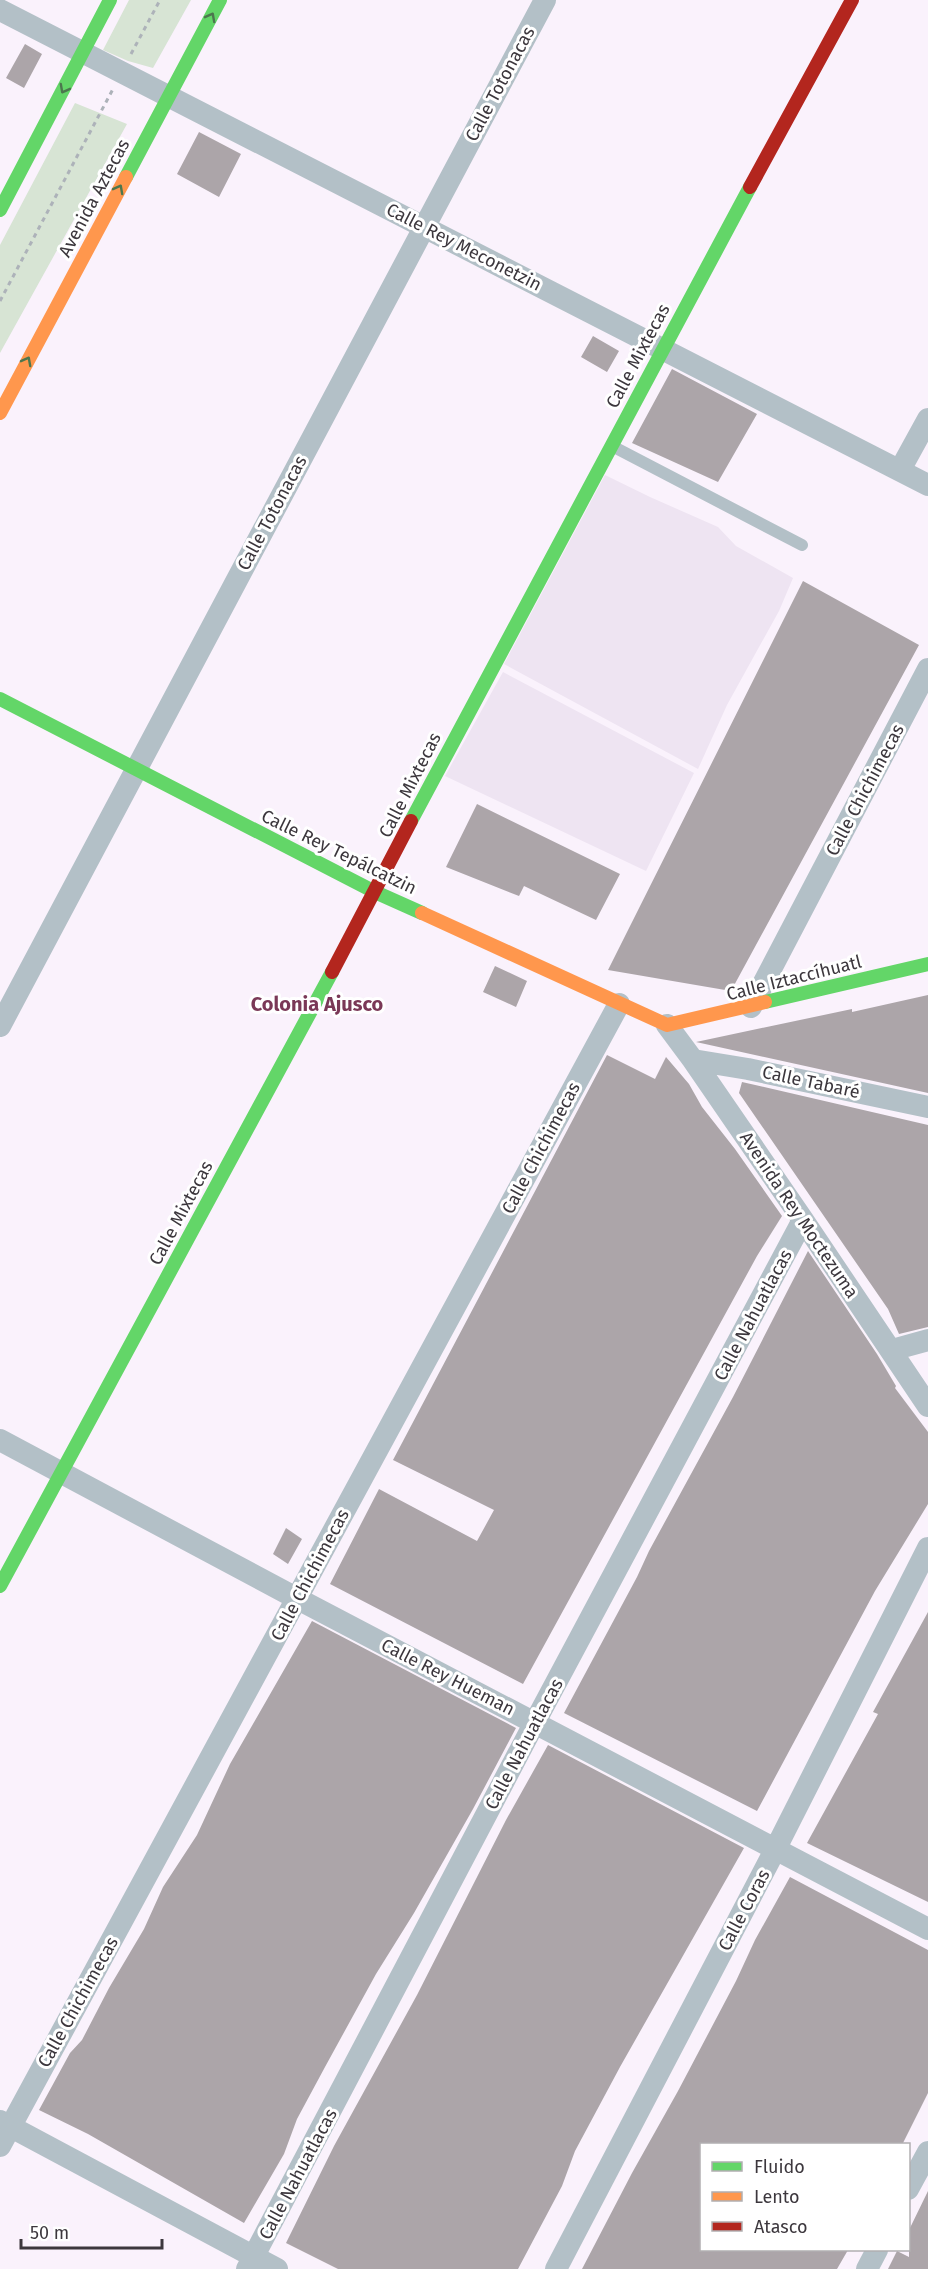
<svg xmlns="http://www.w3.org/2000/svg" width="928" height="2269" viewBox="0 0 928 2269" font-family="'Fira Sans',sans-serif">
	<rect width="100%" height="100%" fill="#faf2fc"/>
	<path fill="#eee4f2" d="M605,475L650,497L718,527L736,546L793,578L779,611L727,705L698,769L504,664Z
		M503,672L694,773L646,871L445,776Z"/>
	<path fill="#d7e4d4" d="M129,0H191L153,68L128,61L103,50Z
		M75,103L127,124L0,353V245Z"/>
	<path fill="#aca5a9" d="M25,44L42,54L24,88L6,78Z
		M199,132L241,154L219,197L177,174Z
		M593,336L619,351L607,372L581,357Z
		M672,369L757,414L718,482L632,443Z
		M803,581L919,645L731,991L608,970Z
		M477,804L620,874L596,920L524,886L519,896L446,867Z
		M495,966L527,981L516,1007L483,992Z
		M928,995V1093L696,1042L852,1009V1012Z
		M607,1055L655,1079L666,1057L689,1084L702,1107L735,1149L782,1216L757,1256L523,1684L330,1584L379,1489L477,1541L494,1510L393,1460Z
		M742,1082L928,1125V1327L899,1334L888,1309L739,1093Z
		M808,1251L877,1354L896,1386L895,1388L928,1432V1504L875,1591L757,1811L564,1713L637,1577L649,1551L733,1397Z
		M286,1528L302,1539L288,1564L273,1554Z
		M928,1612V1902L807,1843L878,1714L873,1712Z
		M312,1621L516,1728L473,1809L414,1913L376,1974L325,2067L297,2119L284,2154L244,2223L88,2134L39,2110L70,2053L82,2040L109,1988L144,1929L163,1887L197,1835L230,1764Z
		M548,1745L744,1848L620,2067L575,2151L562,2186L518,2269H338L286,2243L334,2146L417,1995L506,1820Z
		M790,1877L928,1950V2093L902,2145H702V2250H848L837,2269H582L632,2173L678,2091L736,1981L755,1940Z
		M928,2191V2269H888L897,2251L909,2257V2230Z"/>
	<g fill="none" stroke-linecap="round" stroke-linejoin="round">
		<path stroke="#adb2b9" stroke-width="3" stroke-dasharray="4.5 4.5" stroke-linecap="butt" d="M131,54L160,0
			M0,301L113,89"/>
		<path stroke="#b3c0c7" stroke-width="12" d="M612,446L802,545"/>
		<path stroke="#b3c0c7" stroke-width="22" d="M0,10L928,485
			M900,470L928,419
			M751,1007L928,669
			M667,1025L693,1060L803,1220L928,1406
			M0,1026L545,0
			M693,1060L748,1069L928,1107
			M892,1350L928,1340
			M0,1440L298,1599L928,1929
			M0,2121L277,2269
			M0,2146L619,1004
			M908,2189L928,2152
			M247,2269L535,1722L803,1220
			M556,2269L775,1850L928,1548
			M867,2269L877,2250"/>
		<path stroke="#63d668" stroke-width="14" d="M126,177L220,0
			M0,210L110,0
			M0,699L375,892L422,913
			M411,821L750,187
			M765,1002L928,964
			M0,1586L332,972"/>
		<path stroke="#ff974d" stroke-width="14" d="M0,413L126,177
			M422,913L667,1025L765,1002"/>
		<path stroke="#b3261e" stroke-width="14" d="M750,187L852,0
			M332,972L411,821"/>
	</g>
	<defs><path id="oneway-chevron" d="M-2-3.5L2.5 0L-2 3.5" fill="none" stroke-width="1.6" stroke-linecap="round" stroke-linejoin="round" transform="scale(1.5)"/></defs>
	<g stroke="#4c774e">
		<use href="#oneway-chevron" transform="translate(211 17) rotate(-62)"/>
		<use href="#oneway-chevron" transform="translate(64 89) rotate(118)"/>
		<use href="#oneway-chevron" transform="translate(119 189) rotate(-62)"/>
		<use href="#oneway-chevron" transform="translate(27 361) rotate(-62)"/>
	</g>
	<g text-anchor="middle" stroke-width="6" stroke-linejoin="round" paint-order="stroke">
		<g font-size="18" fill="#3c373d" stroke="#fff">
			<text transform="translate(500 84) rotate(-62)" y="6">Calle Totonacas</text>
			<text transform="translate(94 198) rotate(-62)" y="6">Avenida Aztecas</text>
			<text transform="translate(464 247) rotate(27)" y="6">Calle Rey Meconetzin</text>
			<text transform="translate(638 356) rotate(-62)" y="6">Calle Mixtecas</text>
			<text transform="translate(272 513) rotate(-62)" y="6">Calle Totonacas</text>
			<text transform="translate(410 785) rotate(-63)" y="6">Calle Mixtecas</text>
			<text transform="translate(865 790) rotate(-62)" y="6">Calle Chichimecas</text>
			<text transform="translate(339 852) rotate(26)" y="6">Calle Rey Tepálcatzin</text>
			<text transform="translate(794 978) rotate(-14)" y="6">Calle Iztaccíhuatl</text>
			<text transform="translate(811 1082) rotate(12)" y="6">Calle Tabaré</text>
			<text transform="translate(541 1148) rotate(-62)" y="6">Calle Chichimecas</text>
			<text transform="translate(181 1213) rotate(-62)" y="6">Calle Mixtecas</text>
			<text transform="translate(799 1215) rotate(56)" y="6">Avenida Rey Moctezuma</text>
			<text transform="translate(753 1315) rotate(-62)" y="6">Calle Nahuatlacas</text>
			<text transform="translate(310 1575) rotate(-62)" y="6">Calle Chichimecas</text>
			<text transform="translate(448 1677) rotate(27)" y="6">Calle Rey Hueman</text>
			<text transform="translate(524 1744) rotate(-62)" y="6">Calle Nahuatlacas</text>
			<text transform="translate(744 1910) rotate(-62)" y="6">Calle Coras</text>
			<text transform="translate(78 2002) rotate(-61)" y="6">Calle Chichimecas</text>
			<text transform="translate(298 2174) rotate(-62)" y="6">Calle Nahuatlacas</text>
		</g>
		<g font-size="20" font-weight="bold" fill="#7a3857" stroke="#fff">
			<text x="317" y="1011">Colonia Ajusco</text>
		</g>
	</g>
	<rect x="700" y="2143" width="210" height="108" fill="#ffffff" stroke="#b1afb1" stroke-width="1.5"/>
	<rect x="712" y="2162" width="30" height="9" fill="#63d668" stroke="#b1afb1" stroke-width="1.5"/>
	<text x="754" y="2173" font-size="18" fill="#3c373d">Fluido</text>
	<rect x="712" y="2192" width="30" height="9" fill="#ff974d" stroke="#b1afb1" stroke-width="1.5"/>
	<text x="754" y="2203" font-size="18" fill="#3c373d">Lento</text>
	<rect x="712" y="2222" width="30" height="9" fill="#b3261e" stroke="#b1afb1" stroke-width="1.5"/>
	<text x="754" y="2233" font-size="18" fill="#3c373d">Atasco</text>
	<path d="M21 2239v9h141v-9" fill="none" stroke="#3c373d" stroke-width="3"/>
	<text x="30" y="2239" font-size="18" fill="#3c373d" stroke="#ffffff" stroke-width="4.5" paint-order="stroke">50 m</text>
</svg>
